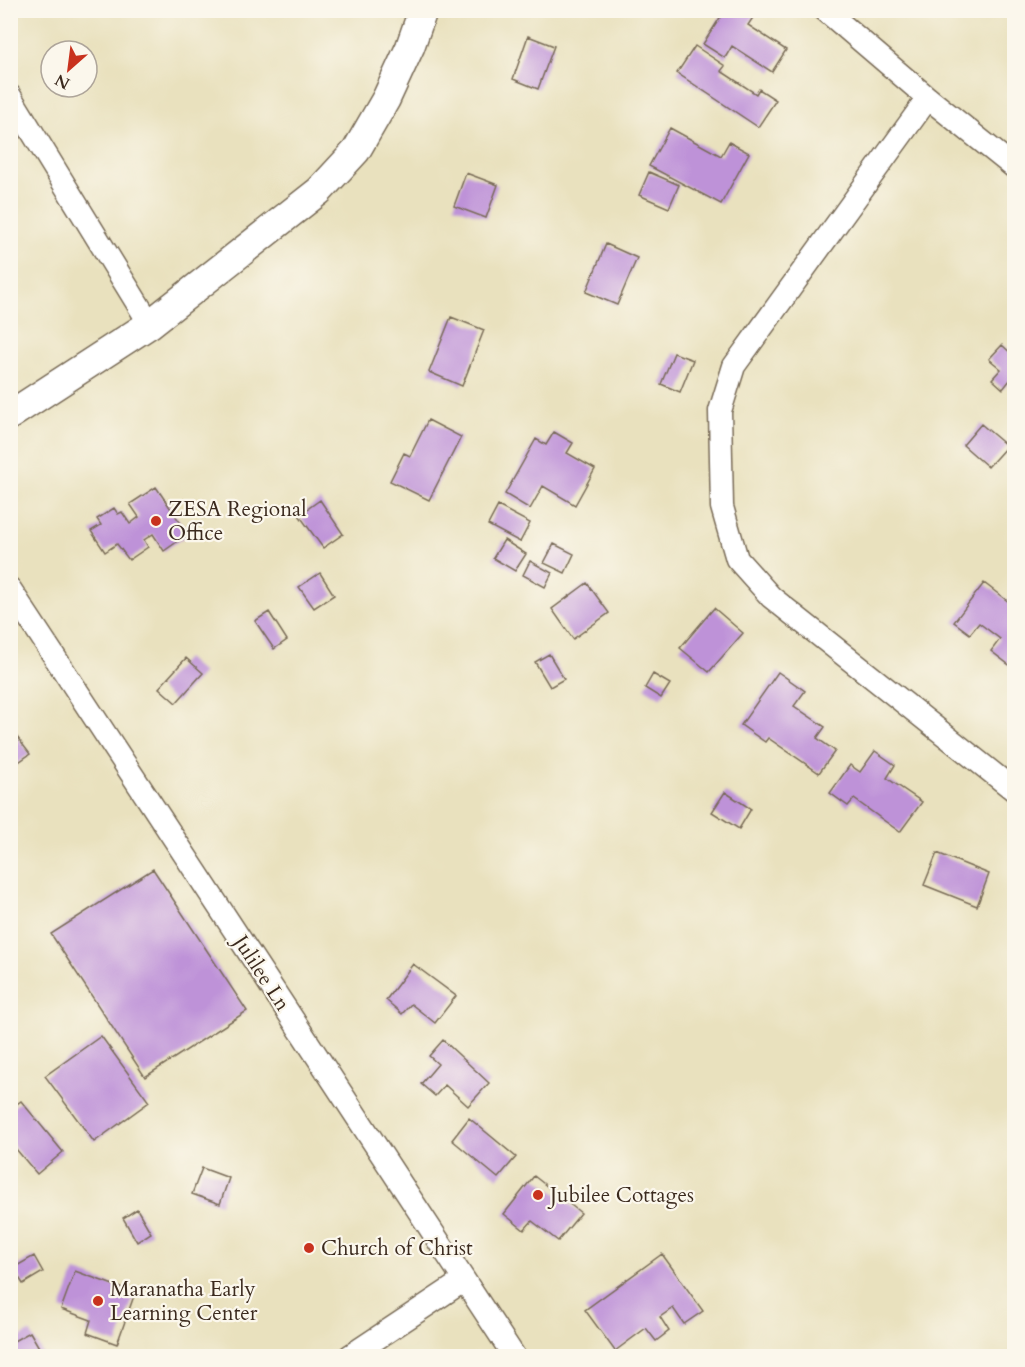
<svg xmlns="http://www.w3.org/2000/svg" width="1025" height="1367" viewBox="0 0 1025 1367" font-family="Cardo,serif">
	<rect width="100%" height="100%" fill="#fbf7ec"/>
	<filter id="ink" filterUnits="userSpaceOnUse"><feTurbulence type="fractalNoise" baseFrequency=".0167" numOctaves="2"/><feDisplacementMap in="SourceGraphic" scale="12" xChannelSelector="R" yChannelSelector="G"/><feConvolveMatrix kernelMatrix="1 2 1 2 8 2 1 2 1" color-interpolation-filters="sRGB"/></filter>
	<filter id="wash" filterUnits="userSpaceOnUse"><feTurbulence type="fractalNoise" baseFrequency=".008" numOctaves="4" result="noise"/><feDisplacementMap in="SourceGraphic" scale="24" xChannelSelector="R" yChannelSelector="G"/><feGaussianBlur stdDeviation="1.35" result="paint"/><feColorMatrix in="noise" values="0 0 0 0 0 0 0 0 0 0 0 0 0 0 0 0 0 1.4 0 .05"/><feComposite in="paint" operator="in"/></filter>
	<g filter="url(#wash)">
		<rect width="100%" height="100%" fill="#e9e1be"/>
		<g id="blocks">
			<path fill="#be92d8" d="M725,10H752L756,13L748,25L786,50L772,72L732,46L725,58L703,44Z
				M528,36L554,46L538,89L513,79Z
				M695,46L725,66L721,71L756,94L759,89L776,100L758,127L677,73Z
				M670,128L721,156L729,142L749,153L721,204L649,166Z
				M649,172L679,185L669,208L639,195Z
				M466,173L498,185L486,218L454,206Z
				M606,244L637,258L617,305L586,292Z
				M451,317L484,330L462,386L429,372Z
				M1002,345L1014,356V375L1003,389L992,379L1001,369L989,359Z
				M674,353L693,360L680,392L661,384Z
				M428,420L461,437L429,500L390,481L404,453L410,456Z
				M981,424L1007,446L988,467L963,445Z
				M554,432L573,443L567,453L595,469L575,505L543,486L530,509L505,494L536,439L546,445Z
				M156,487L188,534L164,551L153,534L144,540L148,547L129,560L117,544L105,552L91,531L101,525L97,519L114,508L118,514L122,512L130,524L139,517L130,504Z
				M320,500L343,534L323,548L299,515Z
				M498,506L530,523L520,542L488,525Z
				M504,540L526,554L515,571L493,558Z
				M554,544L574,554L565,573L544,563Z
				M530,561L552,573L545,587L523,575Z
				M320,573L334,595L314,608L299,587Z
				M587,583L609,613L573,639L552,609Z
				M984,583L1014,606V663L1012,667L991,651L1000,639L979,623L970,634L954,622Z
				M714,608L743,633L709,672L680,648Z
				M269,612L287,640L274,649L255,621Z
				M549,654L564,679L550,687L535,662Z
				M186,658L203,673L176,703L159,688Z
				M778,672L805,691L794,706L825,727L817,738L835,751L819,773L768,738L765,742L741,725Z
				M653,674L670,684L661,698L645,688Z
				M17,737L30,754L10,768V742Z
				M875,751L895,765L887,778L922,802L900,832L854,799L848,806L830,793L850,765L860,772Z
				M725,792L751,809L739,829L712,812Z
				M937,853L989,874L977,906L924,885Z
				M153,869L247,1011L145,1077L51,934Z
				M413,964L456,996L435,1023L411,1004L402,1014L386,1000Z
				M101,1036L149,1102L94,1142L45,1076Z
				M443,1040L489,1083L468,1106L445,1085L435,1096L421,1084L438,1064L429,1056Z
				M21,1101L63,1152L37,1174L10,1142V1109Z
				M469,1118L516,1157L498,1178L452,1140Z
				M202,1168L229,1178L220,1204L192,1194Z
				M534,1176L581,1213L558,1241L532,1221L524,1230L504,1214Z
				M137,1209L151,1233L137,1242L123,1218Z
				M662,1254L703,1311L684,1324L673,1308L660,1317L669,1331L656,1341L646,1328L615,1351L585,1310Z
				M34,1256L43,1272L23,1284L13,1268Z
				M75,1271L135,1293L117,1344L87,1333L91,1320L61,1309Z
				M30,1332L44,1356H10V1343Z"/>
		</g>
	</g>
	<g filter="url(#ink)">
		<use href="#blocks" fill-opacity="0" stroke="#786a56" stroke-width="1.5"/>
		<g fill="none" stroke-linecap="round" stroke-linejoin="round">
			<defs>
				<path id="minor" d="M825,10L928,98L1014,167
					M10,96L150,324
					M928,98L734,366L720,411L722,507L737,559L771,597L1014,790
					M10,589L514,1356
					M350,1356L463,1281"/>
				<path id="tertiary" d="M10,415L150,324L319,191L356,151L386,99L410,47L423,10"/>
			</defs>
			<use href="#minor" stroke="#786a56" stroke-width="25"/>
			<use href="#tertiary" stroke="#786a56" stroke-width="31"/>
			<use href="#minor" stroke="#fff" stroke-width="22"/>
			<use href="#tertiary" stroke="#fff" stroke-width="28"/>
		</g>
	</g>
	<g fill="#c8321e" stroke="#fbf7ec" stroke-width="2">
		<circle cx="156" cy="521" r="6"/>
		<circle cx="538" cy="1195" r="6"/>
		<circle cx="309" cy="1248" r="6"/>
		<circle cx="98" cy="1301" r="6"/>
	</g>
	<g text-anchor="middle" stroke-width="4.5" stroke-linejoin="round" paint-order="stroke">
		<g font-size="21" fill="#3b2a1e" stroke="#fbf7ec" text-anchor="start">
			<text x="168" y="516">ZESA Regional<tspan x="168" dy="24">Office</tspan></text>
			<text x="550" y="1202">Jubilee Cottages</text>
			<text x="321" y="1255">Church of Christ</text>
			<text x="110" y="1296">Maranatha Early<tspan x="110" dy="24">Learning Center</tspan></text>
		</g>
		<g font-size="21" fill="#3b2a1e" stroke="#fbf7ec">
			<text transform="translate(262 973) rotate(57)" y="7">Julilee Ln</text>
		</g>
	</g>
	<rect width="1025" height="1367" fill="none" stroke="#fbf7ec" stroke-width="36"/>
	<g transform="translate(69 69) rotate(208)"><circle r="28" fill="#fbf7ec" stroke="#aea59a" stroke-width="1.5"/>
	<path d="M0-4.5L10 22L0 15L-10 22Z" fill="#c8321e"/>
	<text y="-9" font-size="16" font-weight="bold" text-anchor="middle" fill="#3b2a1e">N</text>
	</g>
</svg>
